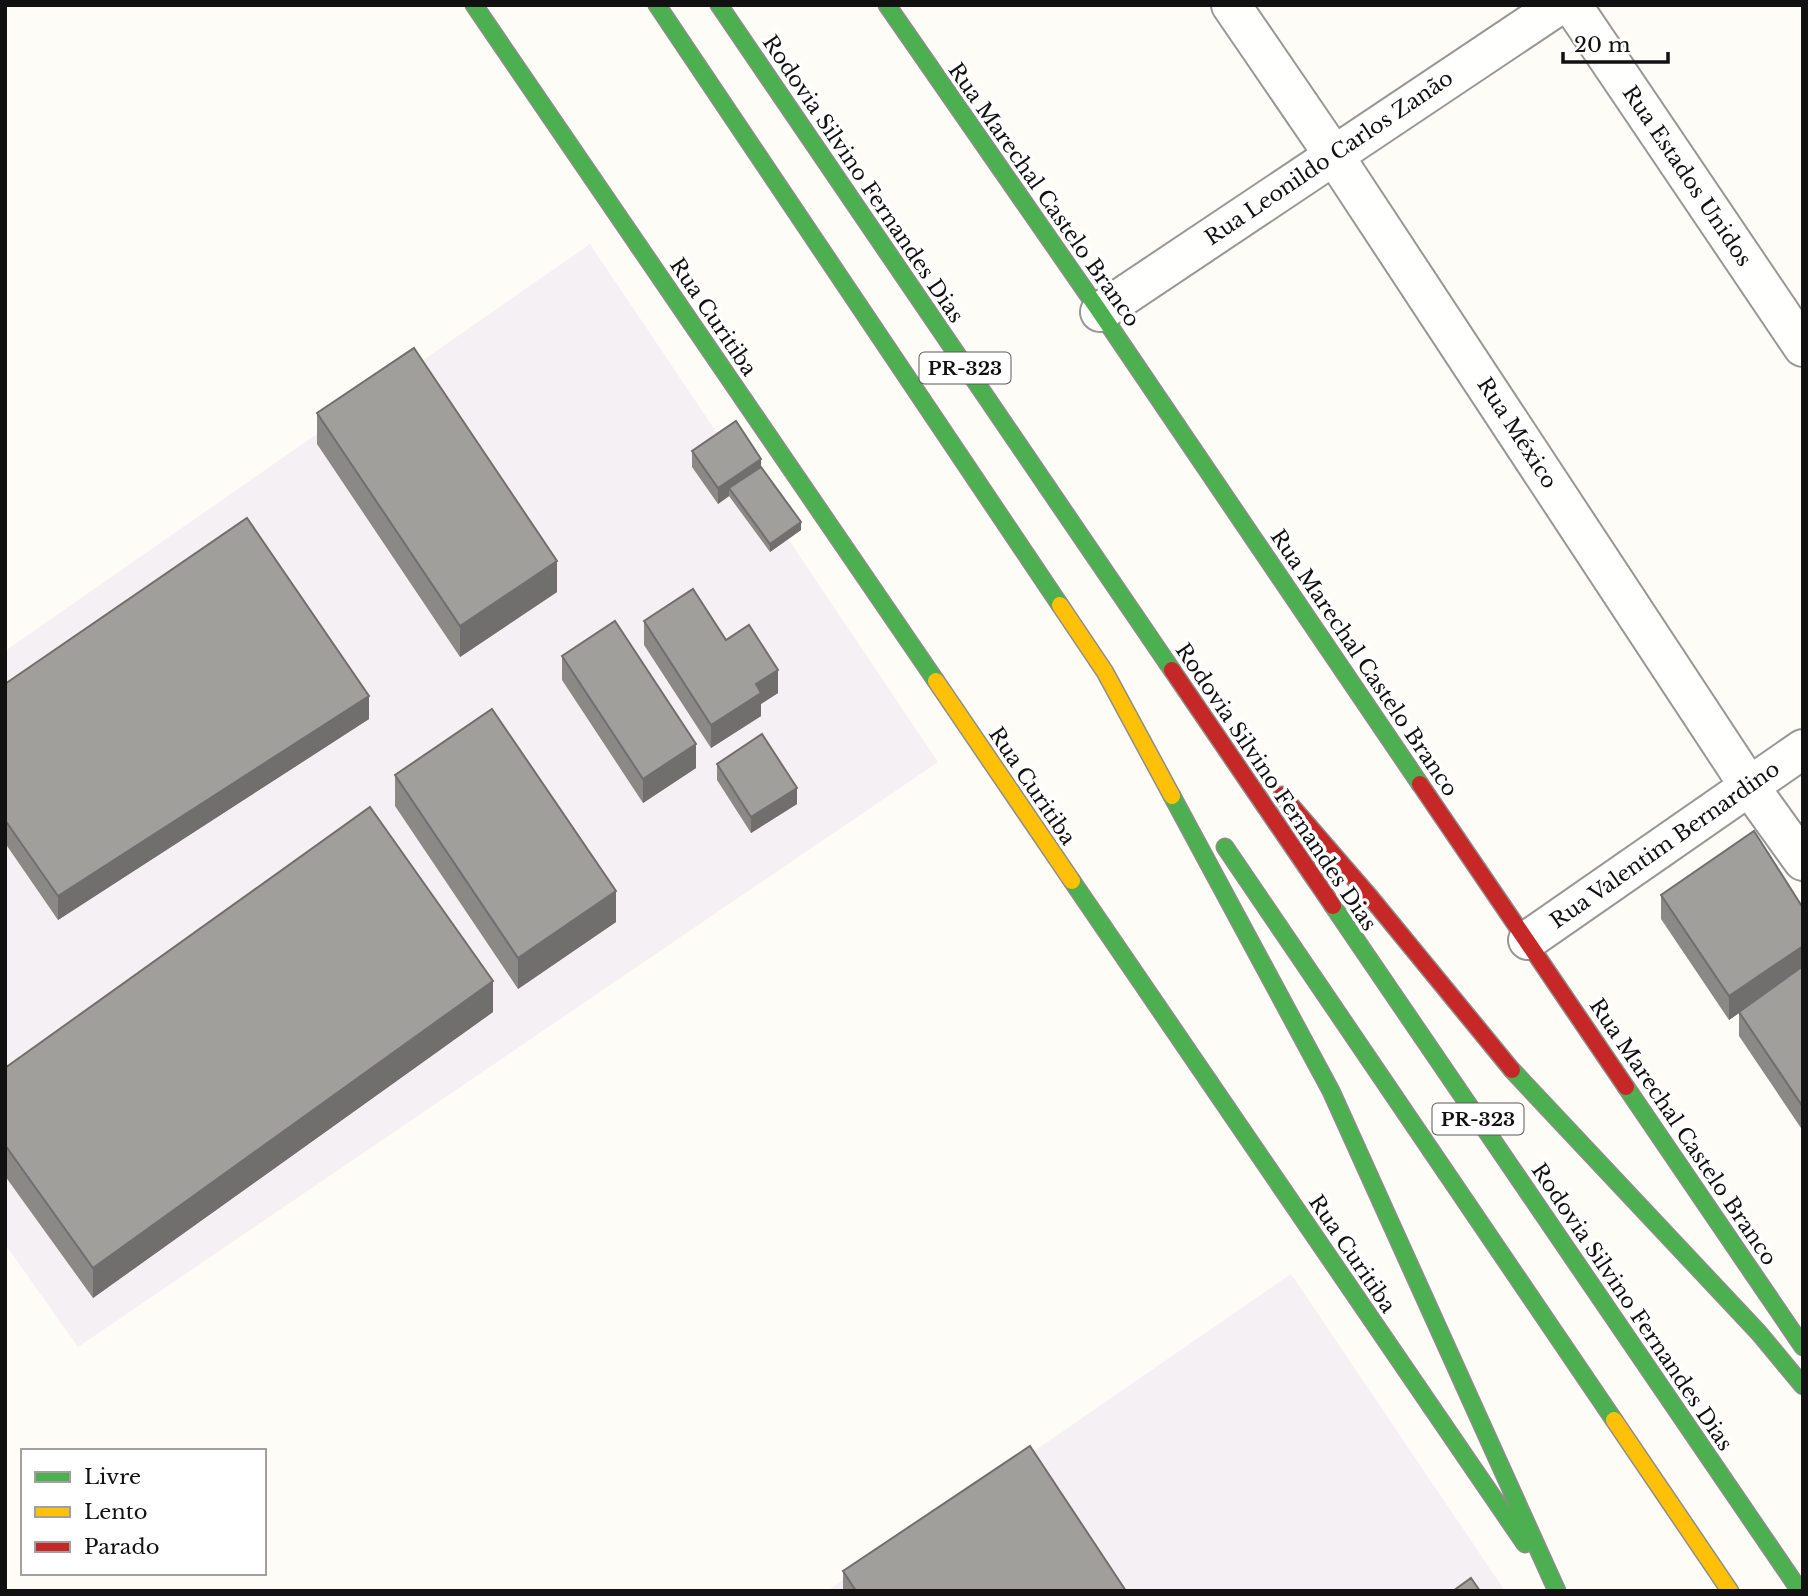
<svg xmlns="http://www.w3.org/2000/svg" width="1808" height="1596" viewBox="0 0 1808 1596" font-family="'Libre Baskerville',serif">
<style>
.industrial{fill:#f5f0f3}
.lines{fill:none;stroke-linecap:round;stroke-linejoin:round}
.street-casing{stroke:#979795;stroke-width:42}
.fast-casing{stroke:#8e8d8b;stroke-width:19}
.slow-casing{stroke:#8e8d8b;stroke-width:19}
.jam-casing{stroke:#8e8d8b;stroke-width:19}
.street{stroke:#fffffe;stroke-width:38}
.fast{stroke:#4caf50;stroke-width:16}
.slow{stroke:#ffc107;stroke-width:16}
.jam{stroke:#c62828;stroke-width:16}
.wall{fill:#8a8986}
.shaded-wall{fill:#716f6d}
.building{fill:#a19f9c;stroke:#716f6d;stroke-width:2}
.labels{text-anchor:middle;stroke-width:7;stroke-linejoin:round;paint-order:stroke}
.shield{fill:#fff;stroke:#585858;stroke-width:2}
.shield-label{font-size:19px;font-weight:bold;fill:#111}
.street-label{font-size:21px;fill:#111;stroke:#fff}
</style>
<rect width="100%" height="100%" fill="#fdfcf7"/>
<path class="industrial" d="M590 244 938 762 78 1347 5 1244V651Z
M1291 1274 1505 1591H827L1030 1454Z"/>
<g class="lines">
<defs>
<path id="street" d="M1231 5 1333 154 1749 786 1803 861
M1572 5 1803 347
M1100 312 1559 5
M1528 940 1803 749"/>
<path id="fast" d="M474 5 936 681
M657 5 1060 605
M719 5 1172 670
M887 5 1100 312 1420 784
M1172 796 1331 1091 1557 1591
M1225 847 1614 1420
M1072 881 1525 1544
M1333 906 1800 1591
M1512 1070 1759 1333 1803 1386
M1626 1087 1803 1347"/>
<path id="slow" d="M1060 605 1105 672 1172 796
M936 681 1072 881
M1614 1420 1730 1591"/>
<path id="jam" d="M1172 670 1333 906
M1420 784 1626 1087
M1282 795 1371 898 1512 1070"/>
</defs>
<use href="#street" class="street-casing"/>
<use href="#fast" class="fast-casing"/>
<use href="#slow" class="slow-casing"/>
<use href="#jam" class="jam-casing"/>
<use href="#street" class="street"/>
<use href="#fast" class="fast"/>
<use href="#slow" class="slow"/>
<use href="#jam" class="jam"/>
</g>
<path class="wall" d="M317 413 557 592 460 657 317 444Z
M692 451 761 467 801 530 770 552 729 496 718 504 692 467Z
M644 621 726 640 778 693 761 704V716L711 748 644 645Z
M562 656 696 768 643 803 562 680Z
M5 684 369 719 58 920 5 843Z
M717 764 797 804 751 833 717 780Z
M395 775 616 922 518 989 395 806Z
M1661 895 1803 908V1131L1739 1036V1013L1729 1020 1661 919Z
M493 1012 93 1298 5 1176V1068Z
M843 1571 1126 1591H843Z"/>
<path class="shaded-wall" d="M761 459V475L729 488V496L718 504V488Z
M801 522V530L770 552V544Z
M557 561V592L460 657V626Z
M778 670V693L761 704V716L711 748V725L756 684Z
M369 696V719L58 920V896Z
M696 744V768L643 803V779Z
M797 788V804L751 833V817Z
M616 891V922L518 989V958Z
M1803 946V969L1729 1020V996Z
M493 981V1012L93 1298V1268Z"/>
<path class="building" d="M414 348 557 561 460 626 317 413Z
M736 421 761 459 718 488 692 451Z
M761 467 801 522 770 544 729 488Z
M247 518 369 696 58 896 5 820V684Z
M693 589 726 640 749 625 778 670 756 684 761 693 711 725 644 621Z
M615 621 696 744 643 779 562 656Z
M492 709 616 891 518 958 395 775Z
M762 734 797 788 751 817 717 764Z
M370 807 493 981 93 1268 5 1145V1068Z
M1754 831 1803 908V946L1729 996 1661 895Z
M1803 966V1107L1739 1012Z
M1030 1446 1126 1591H856L843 1571Z
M1471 1578 1480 1591H1453Z"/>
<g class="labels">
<g class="shield">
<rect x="919.5" y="352.5" width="91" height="31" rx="5"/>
<rect x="1432.5" y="1103.5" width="91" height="31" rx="5"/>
</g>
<g class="shield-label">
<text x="965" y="375">PR-323</text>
<text x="1478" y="1126">PR-323</text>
</g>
<g class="street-label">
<text transform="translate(1329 158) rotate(-34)" y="7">Rua Leonildo Carlos Zanão</text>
<text transform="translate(1687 176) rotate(56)" y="7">Rua Estados Unidos</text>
<text transform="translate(863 179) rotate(56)" y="7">Rodovia Silvino Fernandes Dias</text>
<text transform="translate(1044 195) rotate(55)" y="7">Rua Marechal Castelo Branco</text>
<text transform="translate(713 317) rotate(56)" y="7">Rua Curitiba</text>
<text transform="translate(1517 433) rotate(57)" y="7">Rua México</text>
<text transform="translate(1364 663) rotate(56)" y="7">Rua Marechal Castelo Branco</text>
<text transform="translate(1032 786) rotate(56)" y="7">Rua Curitiba</text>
<text transform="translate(1276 787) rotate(56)" y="7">Rodovia Silvino Fernandes Dias</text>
<text transform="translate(1665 845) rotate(-35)" y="7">Rua Valentim Bernardino</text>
<text transform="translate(1683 1132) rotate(56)" y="7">Rua Marechal Castelo Branco</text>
<text transform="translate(1352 1254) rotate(56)" y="7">Rua Curitiba</text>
<text transform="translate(1632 1307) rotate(56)" y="7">Rodovia Silvino Fernandes Dias</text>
</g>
</g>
<rect width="1808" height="1596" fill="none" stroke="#111111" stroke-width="14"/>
<rect x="21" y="1449" width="245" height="126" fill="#ffffff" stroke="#a0a0a0" stroke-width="2"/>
<rect x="35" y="1472" width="35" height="10" fill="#4caf50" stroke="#a0a0a0" stroke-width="2"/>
<text x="84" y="1484" font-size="21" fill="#111111">Livre</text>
<rect x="35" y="1507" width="35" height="10" fill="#ffc107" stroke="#a0a0a0" stroke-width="2"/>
<text x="84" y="1519" font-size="21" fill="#111111">Lento</text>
<rect x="35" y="1542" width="35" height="10" fill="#c62828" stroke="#a0a0a0" stroke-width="2"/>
<text x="84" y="1554" font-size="21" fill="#111111">Parado</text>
<path d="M1563 52v10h105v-10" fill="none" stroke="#111111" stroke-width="3.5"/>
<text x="1574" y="52" font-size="21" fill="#111111" stroke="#ffffff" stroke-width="5" paint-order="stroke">20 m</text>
</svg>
